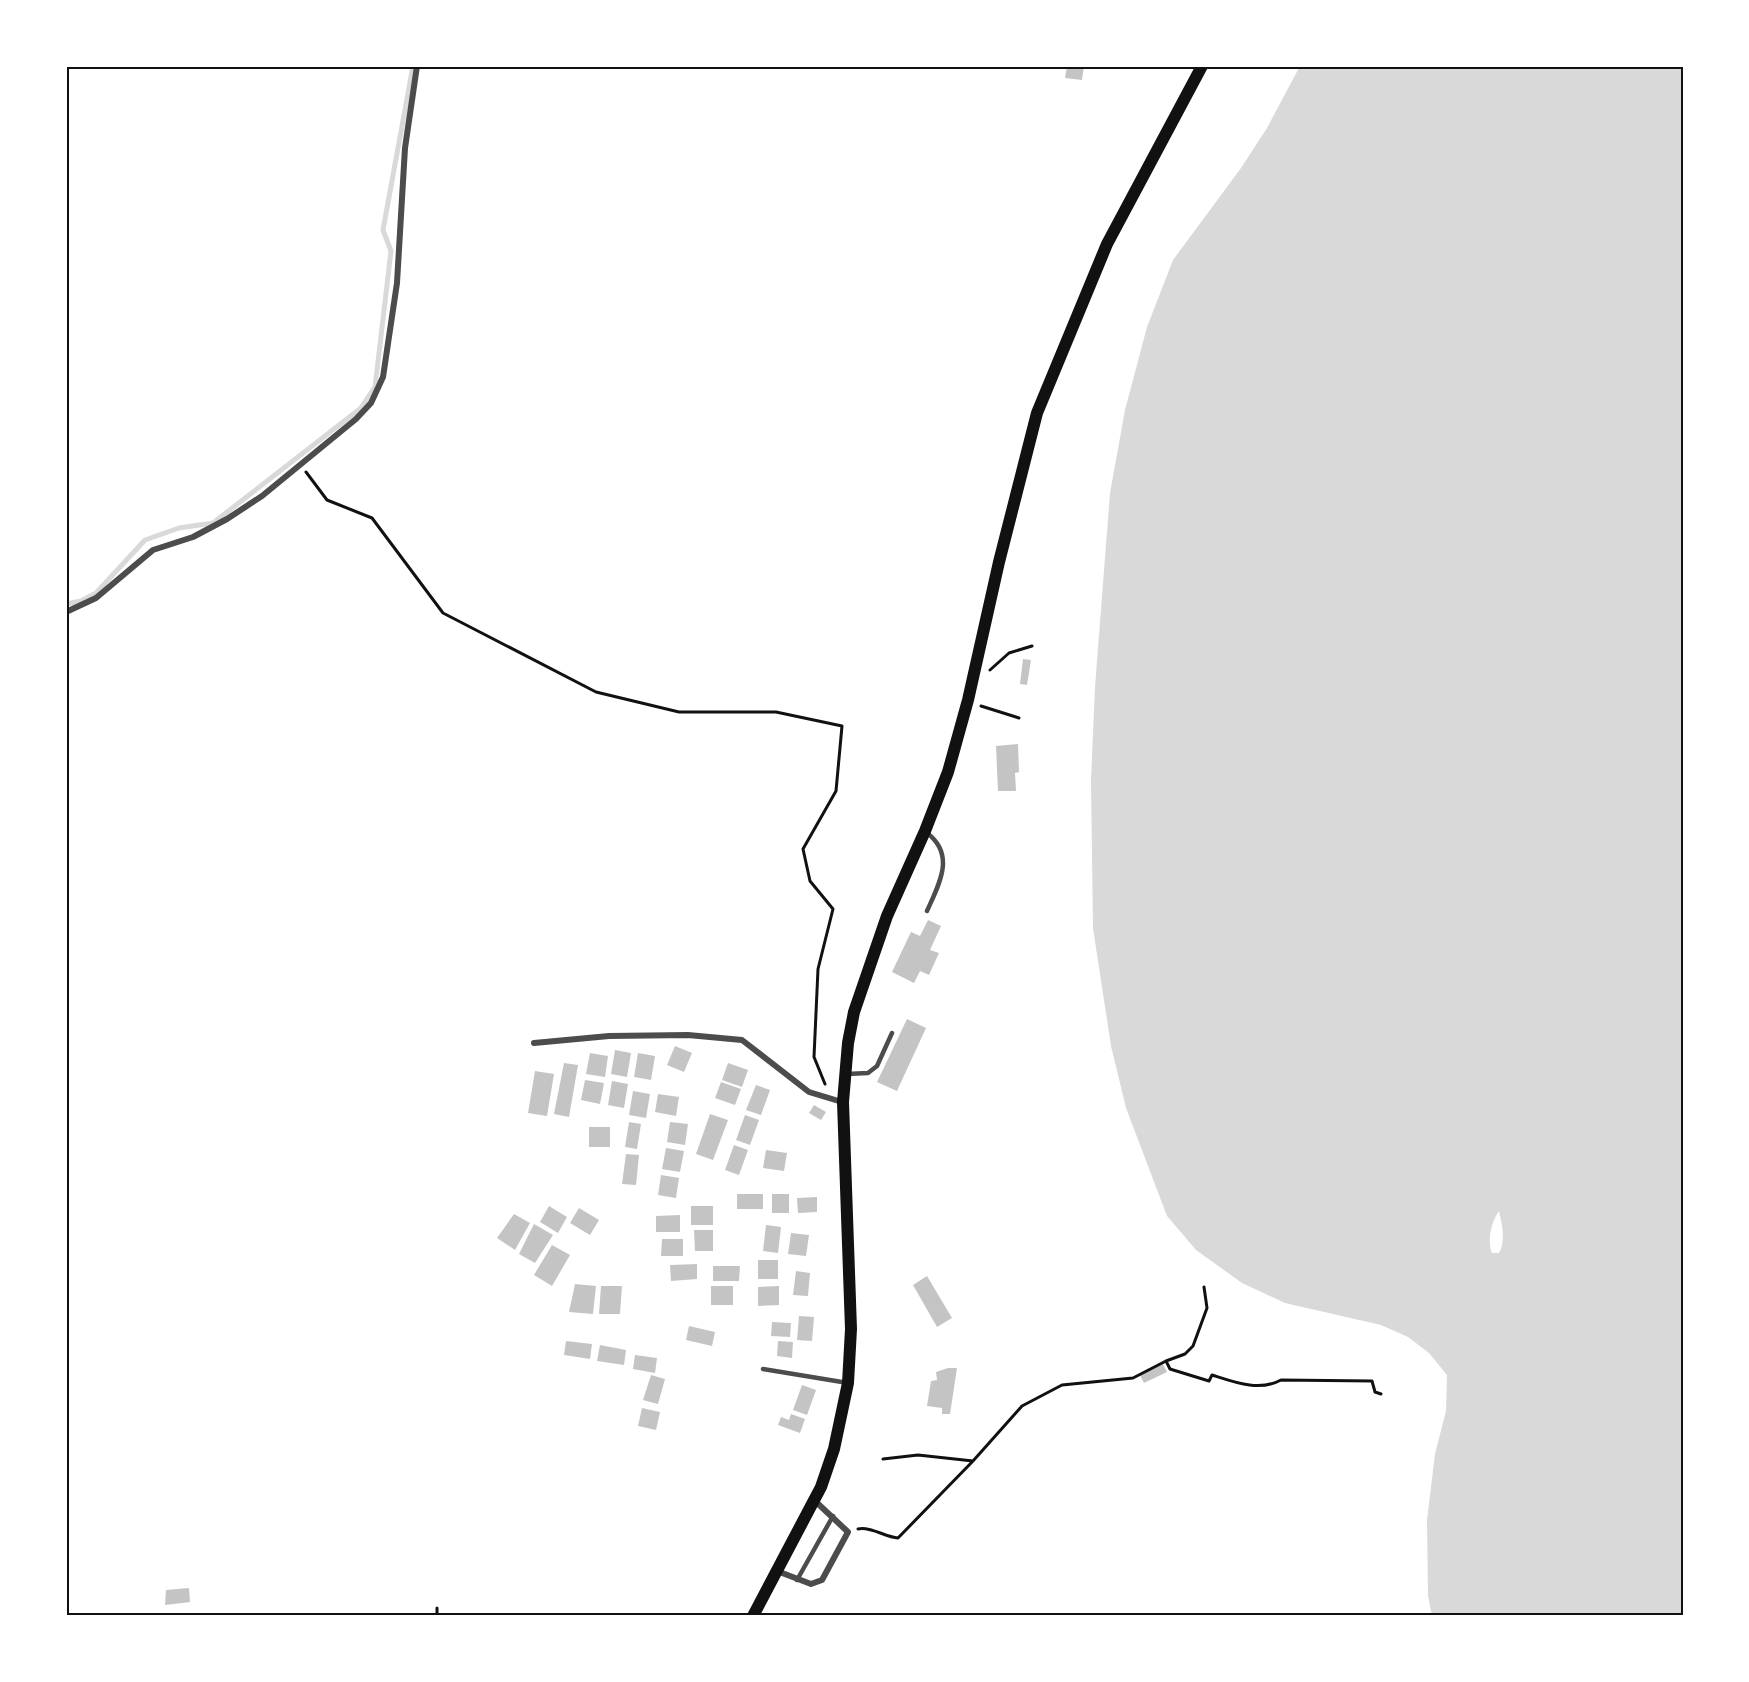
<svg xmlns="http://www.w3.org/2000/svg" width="1749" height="1682" viewBox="0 0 1749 1682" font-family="Inter,sans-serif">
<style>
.water{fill:#d9d9d9;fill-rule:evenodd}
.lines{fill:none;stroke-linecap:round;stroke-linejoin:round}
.stream{stroke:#d9d9d9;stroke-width:5}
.building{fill:#c4c4c4}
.path{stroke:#111;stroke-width:3}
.service{stroke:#4c4c4c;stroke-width:4.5}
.minor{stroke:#4c4c4c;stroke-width:6}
.secondary{stroke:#111;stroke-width:12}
.neatline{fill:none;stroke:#111;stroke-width:2}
</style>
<rect width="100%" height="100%" fill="#fff"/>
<path class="water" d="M1300 66H1683V1616H1432L1428 1596 1427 1520 1435 1454 1446 1411 1447 1375 1429 1353 1408 1337 1381 1325 1285 1303 1242 1283 1196 1250 1167 1216 1126 1108 1111 1046 1093 928 1091 781 1095 687 1110 493 1125 410 1147 327 1173 260 1241 168 1267 128ZM1499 1211C1502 1224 1506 1240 1499 1253H1492C1487 1241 1491 1222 1499 1211Z"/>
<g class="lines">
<path class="stream" d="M66 604 81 601 96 593 145 540 179 528 213 523 361 408 375 387 391 251 383 230 413 66"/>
</g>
<path class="building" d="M1067 66H1084L1082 80 1065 78Z
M1023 659 1031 660 1027 685 1020 684Z
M1018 744 1019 772 1015 773 1016 791H998L996 746Z
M928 920 941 926 930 950 939 953 929 975 920 971 914 983 892 972 911 932 920 936Z
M907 1019 926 1028 897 1091 877 1082Z
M675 1046 692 1053 684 1072 667 1065Z
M615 1050 631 1053 627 1077 611 1074Z
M590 1053 608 1056 605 1077 586 1074Z
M638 1053 655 1056 651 1080 634 1077Z
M564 1063 578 1065 569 1117 554 1114Z
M728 1063 748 1070 742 1087 722 1080Z
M535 1071 554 1074 547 1116 528 1113Z
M585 1080 604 1083 600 1104 581 1100Z
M612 1081 628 1084 624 1108 608 1105Z
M721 1082 741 1089 735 1105 715 1098Z
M756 1085 770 1090 761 1115 746 1110Z
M633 1091 650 1094 646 1118 629 1115Z
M658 1094 679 1097 676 1116 655 1112Z
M814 1105 826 1112 821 1120 809 1113Z
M710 1114 728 1120 713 1160 696 1154Z
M745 1115 759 1120 750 1145 736 1140Z
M629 1122 641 1124 637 1149 625 1147Z
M670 1122 688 1124 685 1145 667 1142Z
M589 1127H610V1147H589Z
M734 1145 748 1150 739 1175 725 1170Z
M666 1148 684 1151 680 1172 662 1169Z
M766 1150 787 1153 784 1171 763 1168Z
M626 1154 639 1155 636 1185 622 1184Z
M661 1175 679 1178 676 1198 658 1195Z
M737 1194H763V1209H737Z
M772 1194H789V1213H772Z
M817 1197V1212L798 1213 797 1198Z
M549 1206 567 1217 558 1233 540 1222Z
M691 1206H713V1225H691Z
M579 1208 599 1220 590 1235 570 1223Z
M514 1214 530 1223 515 1250 497 1238Z
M680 1215V1232H656V1216Z
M534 1224 553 1235 535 1263 519 1254Z
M766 1225 781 1227 778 1253 763 1251Z
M694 1230H713V1251H695Z
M791 1233 809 1235 806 1256 788 1254Z
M662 1239H683V1256H661Z
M552 1245 570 1255 552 1286 534 1275Z
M758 1260H778V1279H758Z
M697 1264V1279L671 1281 670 1265Z
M713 1266H740L739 1281H713Z
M796 1271 810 1273 808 1296 793 1295Z
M927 1276 952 1318 937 1327 913 1285Z
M575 1284 596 1286 593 1314 569 1312Z
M601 1286H622L620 1314H599Z
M711 1286H733V1305H711Z
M779 1286V1305L758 1306V1287Z
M799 1316 814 1317 812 1341 797 1340Z
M772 1322 791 1323 790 1337 771 1336Z
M689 1326 715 1332 712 1346 686 1340Z
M566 1341 592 1344 590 1359 564 1355Z
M778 1341 793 1342 792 1358 777 1356Z
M600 1345 626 1350 624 1365 597 1361Z
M635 1355 657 1358 655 1373 633 1369Z
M1163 1364 1167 1372 1144 1383 1140 1375Z
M948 1368H957L950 1414H942V1408L927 1406 931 1381 937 1380 936 1372Z
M651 1375 665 1379 658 1404 643 1400Z
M802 1385 816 1390 807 1415 793 1410Z
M642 1408 660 1412 656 1430 638 1426Z
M791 1414 805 1419 800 1433 778 1425 781 1417 789 1420Z
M189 1588 190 1602 165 1605 166 1590Z"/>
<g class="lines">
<path class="path" d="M306 472 327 500 372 518 443 613 596 692 679 712H776L842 726 836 791 803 849 810 881 833 909 818 969 814 1057 825 1084
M990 670 1009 653 1032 646
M981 706 1019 718
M1166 1361 1185 1354 1193 1346 1207 1308 1204 1287
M883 1459 918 1455 973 1461
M858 1529C870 1526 885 1537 898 1538L973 1461 1022 1406 1062 1385 1133 1378 1166 1361 1170 1369 1209 1381 1212 1375C1234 1382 1259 1392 1281 1380L1372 1381 1375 1392 1381 1394
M437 1616V1608"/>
<path class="service" d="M927 833C956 855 939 884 927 911
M847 1074 868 1073 877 1066 892 1033
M763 1369 848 1383
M797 1580 833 1516"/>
<path class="minor" d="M66 612 96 598 153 550 193 537 227 519 262 496 356 419 371 403 383 377 397 283 405 148 417 66
M534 1043 609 1036 688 1035 742 1040 809 1092 842 1102
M777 1571 811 1584 822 1580 848 1532 814 1500"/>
<path class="secondary" d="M753 1616 821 1487 834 1449 848 1383 851 1329 843 1102 848 1043 854 1012 887 916 925 831 948 772 968 700 999 562 1037 413 1107 244 1202 66"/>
</g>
<rect width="1749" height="1682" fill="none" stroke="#ffffff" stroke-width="135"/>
<rect x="68" y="68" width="1614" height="1546" class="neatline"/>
</svg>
